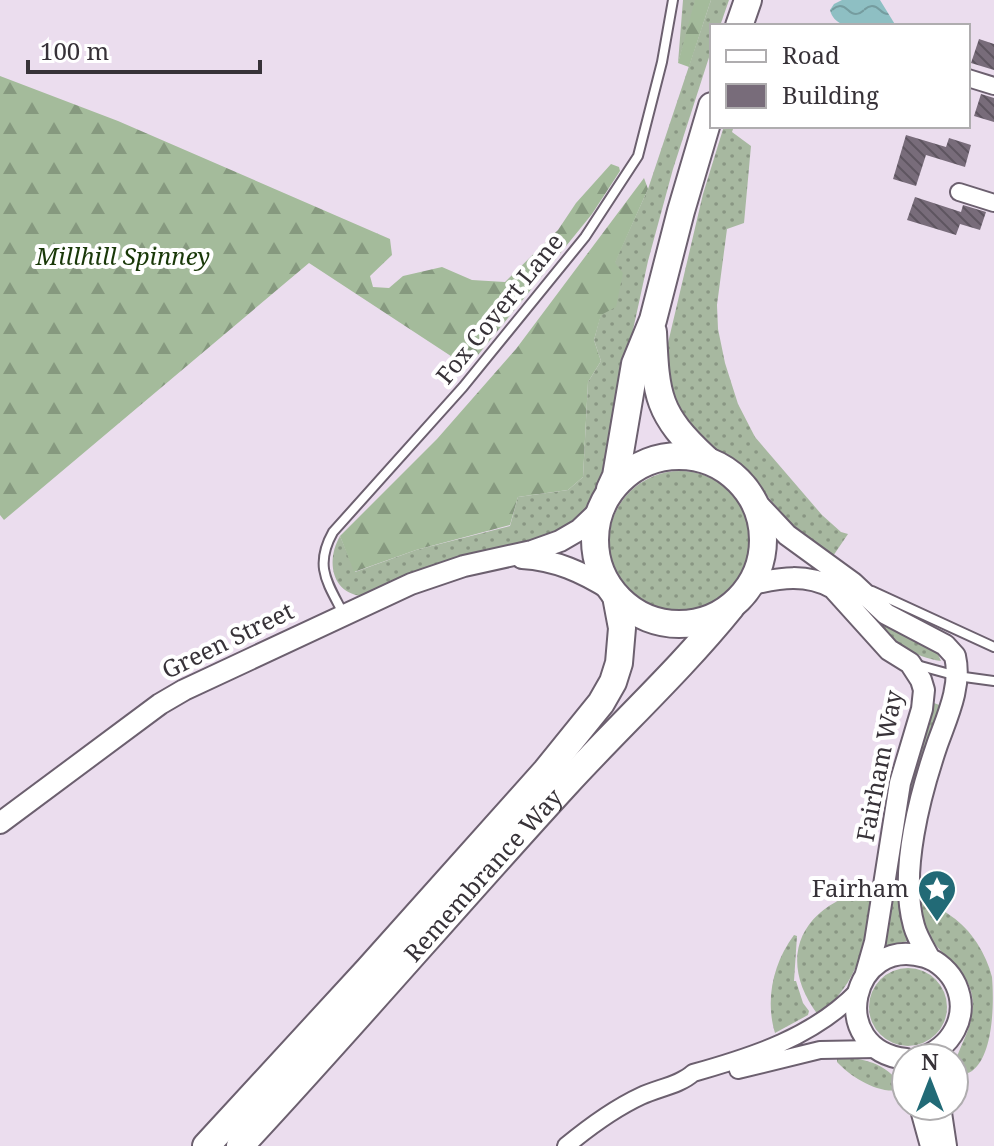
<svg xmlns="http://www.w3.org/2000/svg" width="994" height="1146" viewBox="0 0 994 1146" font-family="'Noto Serif',serif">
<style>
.grass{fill:url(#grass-dots)}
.forest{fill:url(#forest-firs)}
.water{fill:url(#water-waves)}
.building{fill:url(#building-back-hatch)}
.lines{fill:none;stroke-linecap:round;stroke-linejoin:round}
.service-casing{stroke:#6c606f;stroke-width:12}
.minor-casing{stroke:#6c606f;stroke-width:20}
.tertiary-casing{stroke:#6c606f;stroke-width:24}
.trunk-casing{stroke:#6c606f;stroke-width:30}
.service{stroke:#fff;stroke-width:8}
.minor{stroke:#fff;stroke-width:16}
.tertiary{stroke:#fff;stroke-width:20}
.trunk{stroke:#fff;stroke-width:26}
.labels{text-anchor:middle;stroke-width:8;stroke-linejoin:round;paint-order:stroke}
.park-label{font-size:24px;font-style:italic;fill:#193808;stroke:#fff}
.street-label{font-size:24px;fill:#373238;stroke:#fff}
.poi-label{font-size:24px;fill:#373238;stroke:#fff;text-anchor:end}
</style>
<defs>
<pattern id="grass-dots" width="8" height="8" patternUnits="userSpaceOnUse" patternTransform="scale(2)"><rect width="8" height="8" fill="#a7b8a0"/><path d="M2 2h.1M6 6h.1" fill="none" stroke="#899683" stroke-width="1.8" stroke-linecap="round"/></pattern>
<pattern id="forest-firs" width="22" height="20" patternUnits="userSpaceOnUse" patternTransform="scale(2)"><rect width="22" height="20" fill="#a4bb9b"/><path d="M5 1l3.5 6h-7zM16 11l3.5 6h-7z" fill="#86997f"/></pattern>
<pattern id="water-waves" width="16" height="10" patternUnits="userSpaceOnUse" patternTransform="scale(2)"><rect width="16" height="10" fill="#8ebfc3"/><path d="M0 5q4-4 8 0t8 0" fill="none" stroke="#759c9f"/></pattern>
<pattern id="building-back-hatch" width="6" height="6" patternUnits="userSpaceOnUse" patternTransform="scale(2)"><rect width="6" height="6" fill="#786c7a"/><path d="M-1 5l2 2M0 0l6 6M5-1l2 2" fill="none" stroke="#5e5560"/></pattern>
</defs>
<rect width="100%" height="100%" fill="#ebddee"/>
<path class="grass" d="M683 0H695V7L678 63Z
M711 0H729L720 26H712V48L673 169 648 261 601 477 588 505 575 521 559 534 362 596C331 593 326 560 340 536L355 572 416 550 510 526 518 497 568 490 583 477 588 382 601 361 594 340 614 264 648 189Z
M724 126H734L732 132 751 146 744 223 727 229 717 305 718 329 725 363 738 404 755 437 822 515 841 532 848 534 831 559 789 522 744 468 707 446 676 414 664 360 703 194Z
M609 542a71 71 0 1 1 142 0a71 71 0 1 1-142 0Z
M879 619 937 652 941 661C914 657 894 643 877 623Z
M933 694H935L934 703 942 706 905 928 908 941 885 946 900 827 915 758 933 704Z
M875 889C867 939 860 983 818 1015 773 955 805 901 875 889Z
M919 898C943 909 963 921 977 943 984 954 989 965 992 977 994 1001 994 1055 972 1071 967 1075 960 1074 954 1074V1066C958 1050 968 1035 971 1019 981 974 946 965 928 934 922 923 921 911 919 898Z
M794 935 797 936 794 981H796L803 1003 809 1011 808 1015 775 1033C765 1000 773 963 794 935Z
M869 1007a39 39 0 1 1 78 0a39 39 0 1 1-78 0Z
M837 1058C865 1057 889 1064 903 1089 881 1096 852 1078 837 1062Z"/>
<path class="forest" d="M695 0H711L689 67 678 63Z
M0 76 118 121 390 239 392 255 370 276 373 287 389 288 403 276 442 267 472 280 505 282 558 230 576 203 611 164 619 167 620 171 592 214 478 355 460 362 309 263 4 520 0 515Z
M644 178 648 189 615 263 623 273 616 307 601 315 594 340 601 361 588 382 583 477 568 490 518 497 510 525 416 550 354 572 340 536 437 439 516 349Z"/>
<path class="water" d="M842 0H880L896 26C876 26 836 35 830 10L834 4Z"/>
<path class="building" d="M979 39 994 44V70L971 63Z
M981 94 994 98V122L974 116Z
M906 135 946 147 949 138 971 145 965 167 926 155 916 186 893 179Z
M915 197 961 212 963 205 986 212 980 230 960 224 956 235 907 220Z"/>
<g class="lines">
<defs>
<path id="service" d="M872 591 994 647
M343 613C327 582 314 566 333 532L463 387 585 237 638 156 662 62 673 0
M917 665 957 676 994 681"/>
<path id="minor" d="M968 78 994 86
M959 192 994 203
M738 1070 820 1050 876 1049
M566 1146C589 1127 613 1109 641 1096 658 1088 680 1085 693 1073 754 1056 813 1037 858 991"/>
<path id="tertiary" d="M755 501 787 535 853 583 886 614 945 645 955 656C962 686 947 717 937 745 920 795 899 873 914 926 917 937 924 948 930 959
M522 558C556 560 582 572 611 590
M752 584C780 578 806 573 833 588L889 650 910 663 921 680 924 690 922 709 900 783 875 942 865 977
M0 823 160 704 184 690 411 584 464 566 532 551 560 541 579 530 600 510
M906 1059C825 1050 851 934 925 957 938 961 950 972 956 985 970 1017 951 1048 920 1058
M920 1106 931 1146
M940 1106 946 1146"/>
<g id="trunk">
<path d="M739 26 748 0"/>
<path d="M653 332C656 396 657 414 706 459"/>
<circle cx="679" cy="540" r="84"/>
<path d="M610 489 616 476 635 364 653 320 681 211 712 106"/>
<path d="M206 1146 368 970 546 771 601 703 613 682 619 663 622 628 616 596"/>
<path id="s1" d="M240 1146C350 1028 456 904 565 785 620 725 680 670 731 607"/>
</g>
</defs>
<use href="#service" class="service-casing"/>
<use href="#minor" class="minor-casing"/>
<use href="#tertiary" class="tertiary-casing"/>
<use href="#trunk" class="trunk-casing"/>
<use href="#service" class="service"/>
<use href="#minor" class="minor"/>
<use href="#tertiary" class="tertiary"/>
<use href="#trunk" class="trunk"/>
</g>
<defs>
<symbol id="sight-pin" viewBox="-11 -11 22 30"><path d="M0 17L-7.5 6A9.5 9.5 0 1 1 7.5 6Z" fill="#226a76" stroke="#fff"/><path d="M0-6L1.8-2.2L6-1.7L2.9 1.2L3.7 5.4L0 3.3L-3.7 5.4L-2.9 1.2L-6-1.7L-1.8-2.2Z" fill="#fff"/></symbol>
</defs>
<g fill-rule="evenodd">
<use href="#sight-pin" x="915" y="867" width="44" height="60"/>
</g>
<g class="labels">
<g class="park-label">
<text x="123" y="265">Millhill Spinney</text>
</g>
<g class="street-label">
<text transform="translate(500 309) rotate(-51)" y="8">Fox Covert Lane</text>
<text transform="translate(228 641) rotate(-26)" y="8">Green Street</text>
<text transform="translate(880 766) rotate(-79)" y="8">Fairham Way</text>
<text dy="8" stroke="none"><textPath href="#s1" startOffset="364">Remembrance Way</textPath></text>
</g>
<g class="poi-label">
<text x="909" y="897">Fairham</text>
</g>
</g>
<rect x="710" y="24" width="260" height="104" fill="#ffffff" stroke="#afadaf" stroke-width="2"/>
<rect x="726" y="50" width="40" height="12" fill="#ffffff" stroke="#afadaf" stroke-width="2"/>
<text x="782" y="64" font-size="24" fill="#373238">Road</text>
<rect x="726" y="84" width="40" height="24" fill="#786c7a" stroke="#afadaf" stroke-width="2"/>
<text x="782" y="104" font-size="24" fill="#373238">Building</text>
<g transform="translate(930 1082)"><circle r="38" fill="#ffffff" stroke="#afadaf" stroke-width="2"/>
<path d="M0-6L14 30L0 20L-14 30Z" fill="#226a76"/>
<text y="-12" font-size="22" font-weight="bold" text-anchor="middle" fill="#373238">N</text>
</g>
<path d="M28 60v12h232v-12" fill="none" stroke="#373238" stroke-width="4"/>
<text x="40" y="60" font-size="24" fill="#373238" stroke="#ffffff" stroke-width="6" paint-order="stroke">100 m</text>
</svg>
